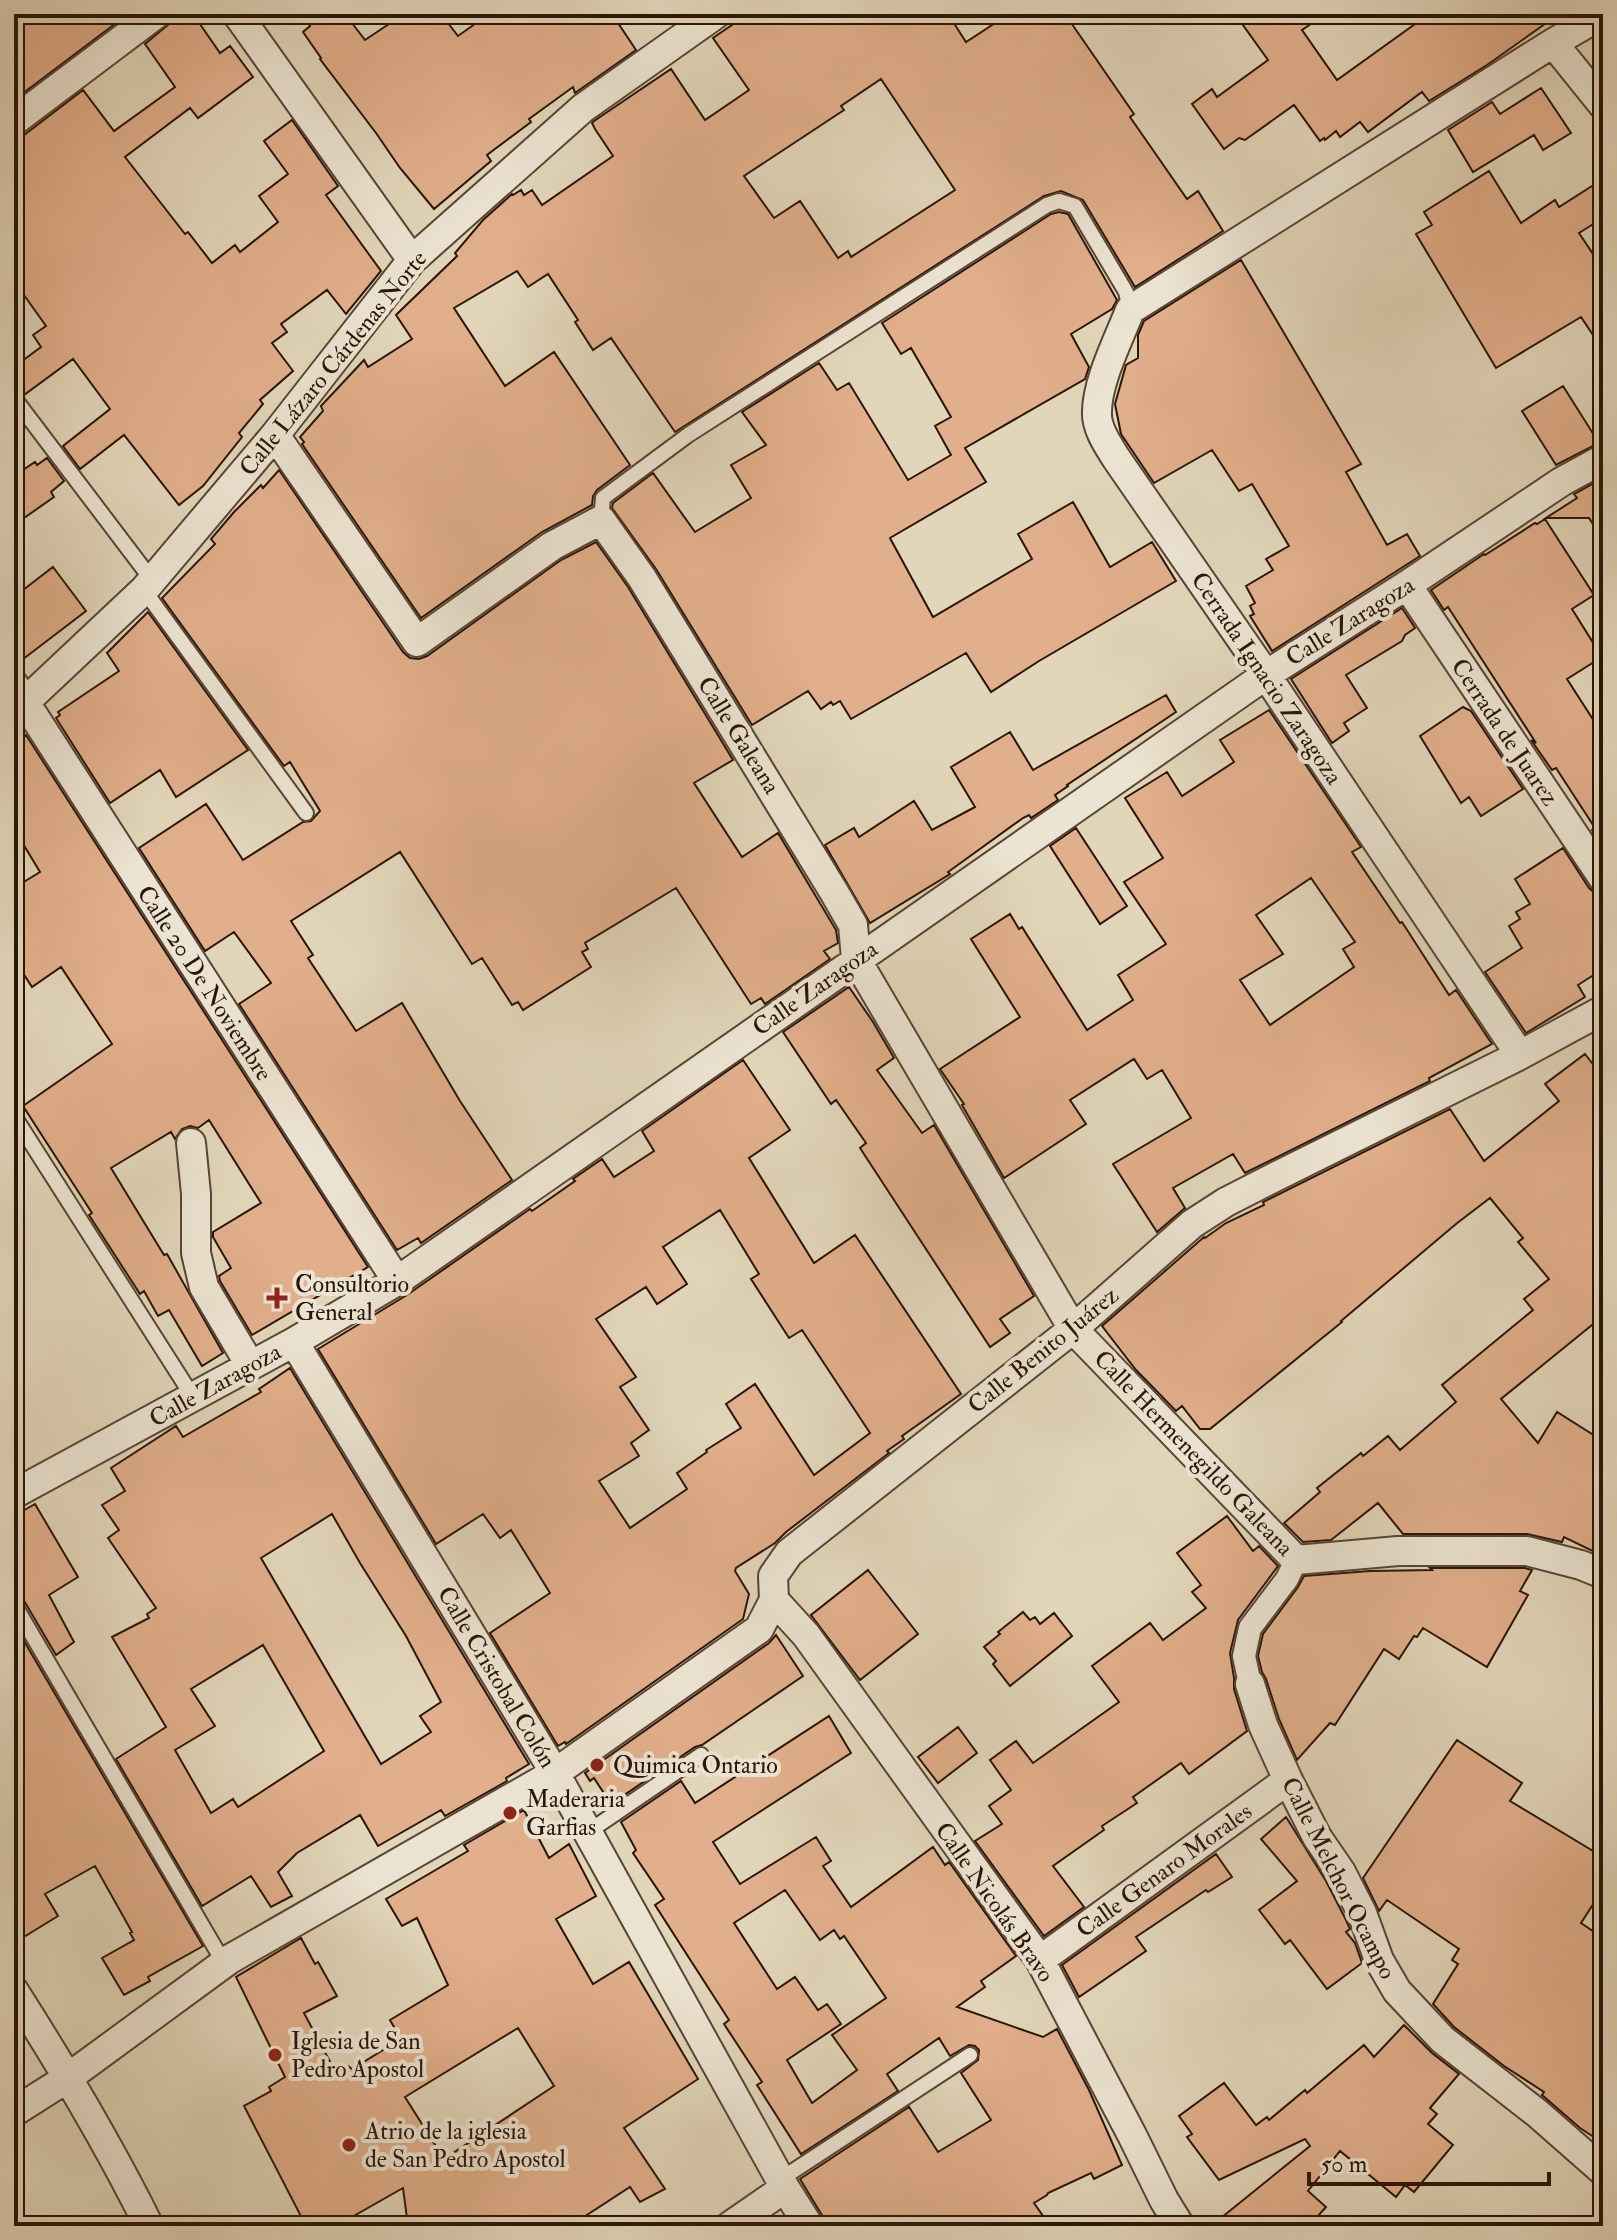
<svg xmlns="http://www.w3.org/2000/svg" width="1617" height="2240" viewBox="0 0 1617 2240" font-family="'IM FELL Double Pica',serif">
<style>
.building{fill:#e1af8b;stroke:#2a1508;stroke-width:2;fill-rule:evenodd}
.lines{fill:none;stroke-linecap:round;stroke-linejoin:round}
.service-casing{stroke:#584534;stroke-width:18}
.pedestrian-casing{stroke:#584534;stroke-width:26}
.minor-casing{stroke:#584534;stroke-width:32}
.service{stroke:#ece4d2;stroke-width:14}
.pedestrian{stroke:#ece4d2;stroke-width:22}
.minor{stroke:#ece4d2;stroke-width:28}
.poi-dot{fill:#8f2418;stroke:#ece4d2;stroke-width:3}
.labels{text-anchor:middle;stroke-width:8;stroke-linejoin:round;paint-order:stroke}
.street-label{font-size:24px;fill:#2a1508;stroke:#ece4d2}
.poi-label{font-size:24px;fill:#2a1508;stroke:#ece4d2;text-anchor:start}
</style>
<rect width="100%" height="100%" fill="#e2d6ba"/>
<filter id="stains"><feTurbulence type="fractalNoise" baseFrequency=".0025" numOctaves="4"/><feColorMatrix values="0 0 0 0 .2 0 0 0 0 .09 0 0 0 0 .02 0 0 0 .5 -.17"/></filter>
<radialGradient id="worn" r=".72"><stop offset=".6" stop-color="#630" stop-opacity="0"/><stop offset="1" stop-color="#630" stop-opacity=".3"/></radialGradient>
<path class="building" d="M14 14H128L14 100Z
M181 14H193L220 53 230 46 253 77 198 118 190 108 125 157 185 234 188 232 212 263 235 245 240 252 278 222 259 196 288 174 264 141 292 120 338 186 326 195 381 271 346 314 327 290 281 324 287 332 272 343 293 371 260 400 263 404 239 433 242 437 203 486 179 505 124 435 80 469 63 446 110 409 73 359 24 395 14 381V367L41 347 33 335 46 326 14 281V138L24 135 83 90 114 131 175 87 145 44Z
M302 14H345L365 40 404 14H441L458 36 489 14H612L636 50 575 93 573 87 529 119 531 122 487 155 491 161 434 209 400 168 376 133 320 59 321 58 303 32 310 26Z
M748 14H948L966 42 1009 14H1065L1134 114 1130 117 1187 199 1198 191 1223 231 1135 287 1083 200 1061 191 1044 196 675 432 611 338 593 350 575 322 578 320 548 274 528 287 517 271 454 308 505 386 554 352 630 465 597 490 593 496 592 505 542 532 421 618 302 444 304 442 300 437 323 411 321 406 364 360 368 367 412 339 396 315 457 256 455 253 483 220 512 194 513 195 521 190 524 195 532 190 542 205 613 156 595 129 592 123 594 121 671 69 705 120 749 90 713 38ZM881 79 955 190 851 257 848 251 838 258 800 201 774 218 744 176 844 110 841 106Z
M1235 14H1326L1302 30 1337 80 1429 14H1559L1487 65 1429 101 1422 92 1368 132 1360 122 1340 137 1336 131 1325 140 1324 138 1320 141 1294 105 1245 140 1239 138 1224 149 1192 104 1212 89 1217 97 1268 60Z
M1541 88 1571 133 1543 150 1534 135 1473 172 1448 130 1492 102 1500 114Z
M1489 171 1521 223 1555 200 1559 207 1603 179V218L1579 233 1603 269V350L1581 317 1496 368 1416 234 1432 225 1424 212Z
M1059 212 1068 214 1117 300 1112 309 1071 334 1089 367 1085 379 965 448 986 482 890 538 933 617 1032 559 1018 534 1073 502 1110 567 1152 542 1176 581 1039 661 991 692 966 653 851 719 840 701 833 705 831 702 821 709 808 691 752 725 656 569 612 508 613 503 653 473 695 532 751 498 731 465 766 445 742 412 819 363 837 390 849 383 908 480 951 455 935 426 951 417 911 348 901 354 882 323 1051 214Z
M1241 260 1361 464 1346 472 1387 545 1407 534 1420 556 1272 651 1250 616 1254 614 1250 606 1255 603 1246 586 1273 570 1266 559 1289 546 1252 484 1239 491 1212 450 1154 483 1121 434 1115 404 1126 365 1138 358V335L1144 321Z
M1563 386 1599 443 1556 465 1522 411Z
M47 458 64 481 51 492 54 497 14 525V476L35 462 37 465Z
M279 470 403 652 410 658 419 659 427 656 561 560 596 542 628 587 733 760 694 783 742 857 778 833 836 930 838 943 824 951 830 959 765 1004 761 998 751 1004 676 888 585 943 588 949 582 952 591 967 523 1010 518 1002 512 1005 482 958 472 964 400 852 291 921 313 955 308 958 356 1031 402 1003 460 1101 512 1180 421 1243 418 1238 397 1250 239 1004 271 983 234 932 205 951 139 848 206 804 243 860 303 822 311 821 320 811 290 762 284 766 162 598 215 544 211 539 234 512 261 485 263 488Z
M1603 478V540L1589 518H1546L1577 498 1574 494Z
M1545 519 1594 595 1572 609 1602 657 1567 679 1603 735V847L1592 830 1595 828 1556 768 1552 770 1531 740 1536 743 1448 607 1444 610 1431 590 1484 554 1485 555 1535 523 1537 524Z
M53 567 86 611 14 666V597Z
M1402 608 1415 628 1405 635 1402 641 1346 675 1367 708 1344 723 1349 731 1332 743 1291 679Z
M148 612 248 750 176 797 160 770 110 803 56 718 60 715 58 712 119 671 107 653Z
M1166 695 1176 712 1067 785 1068 786 1055 795 1058 800 1031 818 1029 815 1023 818 948 872 950 874 870 923 825 845 854 828 859 837 914 801 932 830 975 807 951 767 1010 732 1033 770Z
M1463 707 1471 711 1523 789 1481 816 1469 797 1461 803 1420 736Z
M1269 710 1361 847 1352 852 1400 923 1402 922 1449 995 1456 990 1492 1044 1429 1078 1430 1081 1245 1173 1233 1154 1173 1188 1185 1208 1157 1232 1113 1164 1191 1118 1162 1070 1147 1079 1134 1059 1070 1100 1086 1124 1004 1178 962 1105 964 1104 940 1069 1020 1017 971 939 1010 914 1019 929 1022 927 1087 1030 1133 1000 1118 975 1166 944 1124 882 1163 858 1125 798 1167 772 1182 796 1234 762 1220 740ZM1311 878 1355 942 1343 949 1354 967 1270 1025 1240 980 1283 954 1256 915Z
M26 735 368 1267 252 1335 220 1281 219 1276 231 1268 213 1237V1232L261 1203 209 1120 198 1128 190 1126 182 1129 175 1139 171 1132 111 1168 164 1255 167 1254 223 1353 202 1366 169 1310 158 1316 144 1291 140 1294 89 1215 92 1213 23 1106 112 1044 61 967 32 987 14 959V888L40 872 14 829V743Z
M1076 828 1127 906 1100 924 1050 846Z
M1563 848 1589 888 1595 893 1603 895V969L1578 985 1585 997 1526 1033 1485 972 1522 948 1509 926 1520 919 1516 912 1530 904 1515 879Z
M849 987 873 1022 894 1058 877 1070 922 1133 934 1125 1034 1296 1000 1319 1010 1333 990 1347 860 1148 866 1143 836 1100 831 1104 783 1032Z
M1585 1054 1603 1077V1316L1501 1399 1538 1443 1557 1412 1603 1441V1556L1564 1537 1562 1542 1527 1534H1403L1378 1503 1331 1540 1303 1542 1284 1523 1320 1492 1317 1488 1361 1453 1363 1456 1388 1436 1400 1450 1456 1402 1442 1385 1533 1310 1524 1299 1549 1279 1518 1242 1523 1238 1490 1198 1456 1224 1341 1321 1342 1322 1210 1429H1200L1182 1406 1176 1411 1136 1370 1102 1326 1204 1237 1205 1238 1226 1223 1264 1205 1263 1202 1450 1109 1484 1161 1559 1101 1545 1084Z
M743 1060 790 1130 749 1158 814 1263 855 1235 961 1394 902 1436 904 1439 887 1451 889 1453 786 1532 775 1543 736 1568 735 1571 749 1594 743 1619 566 1744 565 1742 558 1746 490 1633 550 1593 511 1530 500 1538 483 1514 436 1544 318 1349 407 1295 530 1209 532 1211 575 1181 573 1179 602 1159 614 1177 654 1151 642 1131ZM720 1210 759 1274 751 1279 789 1338 802 1330 870 1433 814 1475 755 1384 726 1404 741 1428 706 1450 707 1452 677 1473 687 1489 630 1528 599 1481 639 1456 631 1443 649 1430 620 1387 636 1377 596 1319 646 1287 657 1304 687 1284 663 1247Z
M290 1368 529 1764 506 1778 507 1781 445 1816 441 1810 378 1846 360 1815 297 1853 278 1872 292 1896 271 1907 251 1876 202 1906 116 1759 166 1727 112 1637 149 1618 147 1614 156 1608 108 1538 119 1530 102 1505 125 1491 111 1468 176 1426 183 1437 261 1392 259 1389ZM332 1514 360 1563 406 1636 441 1702 420 1716 431 1732 381 1764 261 1558ZM263 1645 324 1751 238 1807 233 1799 211 1813 175 1750 215 1726 191 1689Z
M35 1504 78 1577 49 1595 74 1642 56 1655 23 1599 14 1594V1516Z
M1227 1516 1253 1551 1259 1546 1278 1566 1238 1620 1230 1653 1234 1678V1689L1247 1731 1189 1774 1181 1763 1133 1797 1137 1803 1102 1826 1104 1830 1053 1866 1084 1907 1044 1936 975 1841 1002 1824 989 1806 1011 1790 990 1760 1016 1741 1033 1763 1119 1702 1092 1666 1150 1623 1163 1640 1206 1608 1192 1592 1201 1585 1177 1553Z
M1430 1568H1525L1532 1570 1520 1591 1528 1595 1487 1667 1423 1628 1417 1637 1414 1636 1399 1659 1384 1649 1335 1725 1330 1723 1297 1760 1279 1719 1266 1679 1262 1672 1258 1656 1263 1634 1298 1587 1304 1576 1370 1571 1432 1570Z
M868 1570 918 1634 860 1680 811 1615Z
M1023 1612 1030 1620 1035 1617 1040 1624 1054 1613 1072 1636 1010 1686 993 1664 996 1661 984 1647 1000 1634 998 1632Z
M14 1624 203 1946 148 1977 150 1981 124 1995 102 1958 134 1940 130 1933 132 1932 95 1866 45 1894 58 1916 14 1943Z
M776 1635 803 1676 702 1745 695 1747 611 1804 594 1778 590 1781 585 1773 769 1643Z
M829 1716 851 1753 713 1842 740 1884 816 1837 831 1861 823 1866 851 1907 933 1847 945 1865 949 1862 1016 1956 981 1981 985 1987 957 2007 1043 2037 1057 2029 1089 2090 1122 2165 1094 2179 1091 2173 1048 2193 1047 2195 1034 2203 1050 2226H826L823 2217 800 2179 909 2107 938 2152 991 2120 961 2073 978 2060 979 2050 975 2046 969 2045 950 2056 939 2038 887 2074 898 2091 801 2154 757 2085 762 2082 724 2024 729 2020 655 1905 664 1899 633 1853 636 1850 621 1822 681 1781 695 1803ZM785 1890 820 1940 834 1930 840 1939 844 1936 886 1998 832 2035 857 2070 812 2103 787 2060 841 2024 827 2004 818 2010 795 1977 777 1989 734 1923Z
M958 1727 977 1753 938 1783 918 1757Z
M1457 1740 1522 1783 1510 1801 1603 1857V1889L1581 1923 1603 1938V2143L1580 2128 1542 2095 1544 2092 1504 2066 1454 2027 1433 2004 1458 1964 1452 1960 1459 1949 1387 1900 1379 1911 1363 1878Z
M524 1810 549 1858 569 1844 596 1896 556 1919 593 1984 629 1962 698 2079 624 2128 665 2189 640 2202 630 2187 570 2226H408L403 2188 336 2226H306L244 2106 271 2091 269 2087 285 2077 236 1977 301 1938 315 1964 318 1962 337 1996 304 2013 336 2073 348 2066 352 2069 401 2039 390 2020 448 1985 417 1918 402 1926 386 1899 468 1851 464 1845ZM518 2028 554 2086 444 2159 405 2097Z
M1286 1817 1326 1881 1346 1920 1350 1929 1346 1932 1355 1943 1362 1963 1327 1989 1290 1940 1285 1944 1259 1910 1297 1881 1261 1839Z
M1216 1854 1232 1877 1208 1892 1206 1890 1136 1937 1146 1951 1079 1997 1062 1965Z
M1404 2025 1432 2053 1459 2074 1430 2108 1437 2114 1428 2124 1453 2145 1414 2192 1405 2185 1396 2197 1340 2151 1308 2191 1326 2207 1309 2226H1211L1310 2146 1305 2139 1219 2180 1187 2137 1192 2134 1179 2116 1224 2083 1256 2125 1267 2117 1269 2120 1305 2090 1307 2093 1364 2045 1374 2057Z"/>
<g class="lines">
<defs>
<path id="service" d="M14 398 152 580
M601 520 603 498 688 435 1047 205 1059 201 1075 206 1126 292 1130 310
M144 590 306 813
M14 1116 193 1397
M14 1604 224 1963
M588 1832 701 1755
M781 2179 970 2055"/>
<path id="pedestrian" d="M1250 1684 1244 1656 1250 1628 1287 1579 1296 1560"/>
<path id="minor" d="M237 14 412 260
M1553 43 1603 105
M14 121 156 14
M275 435 417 642 552 546 601 520 642 578 834 892 853 925 856 959 1073 1329 1296 1560 1398 1551H1527L1581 1565 1603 1574
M1407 585 1603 878
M14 685 397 1281
M14 710 25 702 144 590 275 435 412 260 583 108 716 14
M1520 1055 1266 675 1116 458C1108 445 1096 428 1097 412 1097 381 1119 339 1130 310L1553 43 1603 14
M191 1143 196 1194V1253L204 1287 250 1365
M294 1342 555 1773 785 2188 809 2226
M14 1494 294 1342 397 1281 1266 675 1407 585 1561 482 1603 459
M774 1600 806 1635 1040 1960 1132 2135 1164 2200 1180 2226
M1250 1684 1263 1725 1288 1780 1317 1837 1341 1872 1362 1913 1379 1960 1397 1991 1443 2040 1537 2113 1603 2171
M1040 1960 1288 1780
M14 1991C63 2068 109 2145 149 2226
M14 2112 69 2077 230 1959 555 1773 759 1629 774 1600 773 1576 789 1553 1073 1329 1192 1224 1226 1202 1273 1178 1520 1055 1603 1010
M730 2226 785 2188"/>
</defs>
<use href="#service" class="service-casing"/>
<use href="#pedestrian" class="pedestrian-casing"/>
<use href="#minor" class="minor-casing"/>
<use href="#service" class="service"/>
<use href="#pedestrian" class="pedestrian"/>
<use href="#minor" class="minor"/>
</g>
<g class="poi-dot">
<path d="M273 1286h8v8h8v8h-8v8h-8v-8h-8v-8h8z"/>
<circle cx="597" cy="1765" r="8"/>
<circle cx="510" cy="1813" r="8"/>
<circle cx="275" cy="2055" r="8"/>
<circle cx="349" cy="2145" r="8"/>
</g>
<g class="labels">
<g class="street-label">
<text transform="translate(333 363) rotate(-51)" y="8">Calle Lázaro Cárdenas Norte</text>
<text transform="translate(1350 621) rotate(-32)" y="8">Calle Zaragoza</text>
<text transform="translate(1267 678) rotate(56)" y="8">Cerrada Ignacio Zaragoza</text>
<text transform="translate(1505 732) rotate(56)" y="8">Cerrada de Juarez</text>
<text transform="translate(739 735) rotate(58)" y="8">Calle Galeana</text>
<text transform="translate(205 983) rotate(57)" y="8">Calle 20 De Noviembre</text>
<text transform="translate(815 988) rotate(-35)" y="8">Calle Zaragoza</text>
<text transform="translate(1043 1350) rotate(-39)" y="8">Calle Benito Juárez</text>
<text transform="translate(215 1385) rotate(-29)" y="8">Calle Zaragoza</text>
<text transform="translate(1194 1453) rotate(46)" y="8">Calle Hermenegildo Galeana</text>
<text transform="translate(497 1677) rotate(59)" y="8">Calle Cristobal Colón</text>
<text transform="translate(1164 1870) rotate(-36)" y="8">Calle Genaro Morales</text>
<text transform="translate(1339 1878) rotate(63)" y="8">Calle Melchor Ocampo</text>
<text transform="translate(995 1902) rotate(55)" y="8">Calle Nicolás Bravo</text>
</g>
<g class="poi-label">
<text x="295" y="1292">Consultorio<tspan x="295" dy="28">General</tspan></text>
<text x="613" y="1773">Quimica Ontario</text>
<text x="526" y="1807">Maderaria<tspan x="526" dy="28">Garfias</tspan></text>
<text x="291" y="2049">Iglesia de San<tspan x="291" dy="28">Pedro Apostol</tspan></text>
<text x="365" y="2139">Atrio de la iglesia<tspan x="365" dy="28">de San Pedro Apostol</tspan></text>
</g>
</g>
<rect width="1617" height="2240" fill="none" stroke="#e2d6ba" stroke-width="48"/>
<rect x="16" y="16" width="1585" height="2208" fill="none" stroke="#2a1508" stroke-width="4"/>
<rect x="24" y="24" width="1569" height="2192" fill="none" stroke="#2a1508" stroke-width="2"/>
<path d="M1309 2172v12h240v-12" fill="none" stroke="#2a1508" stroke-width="4"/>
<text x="1321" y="2172" font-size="24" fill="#2a1508" stroke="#ece4d2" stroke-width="6" paint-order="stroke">50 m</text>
<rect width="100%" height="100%" filter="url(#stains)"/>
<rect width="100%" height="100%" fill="url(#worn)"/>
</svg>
